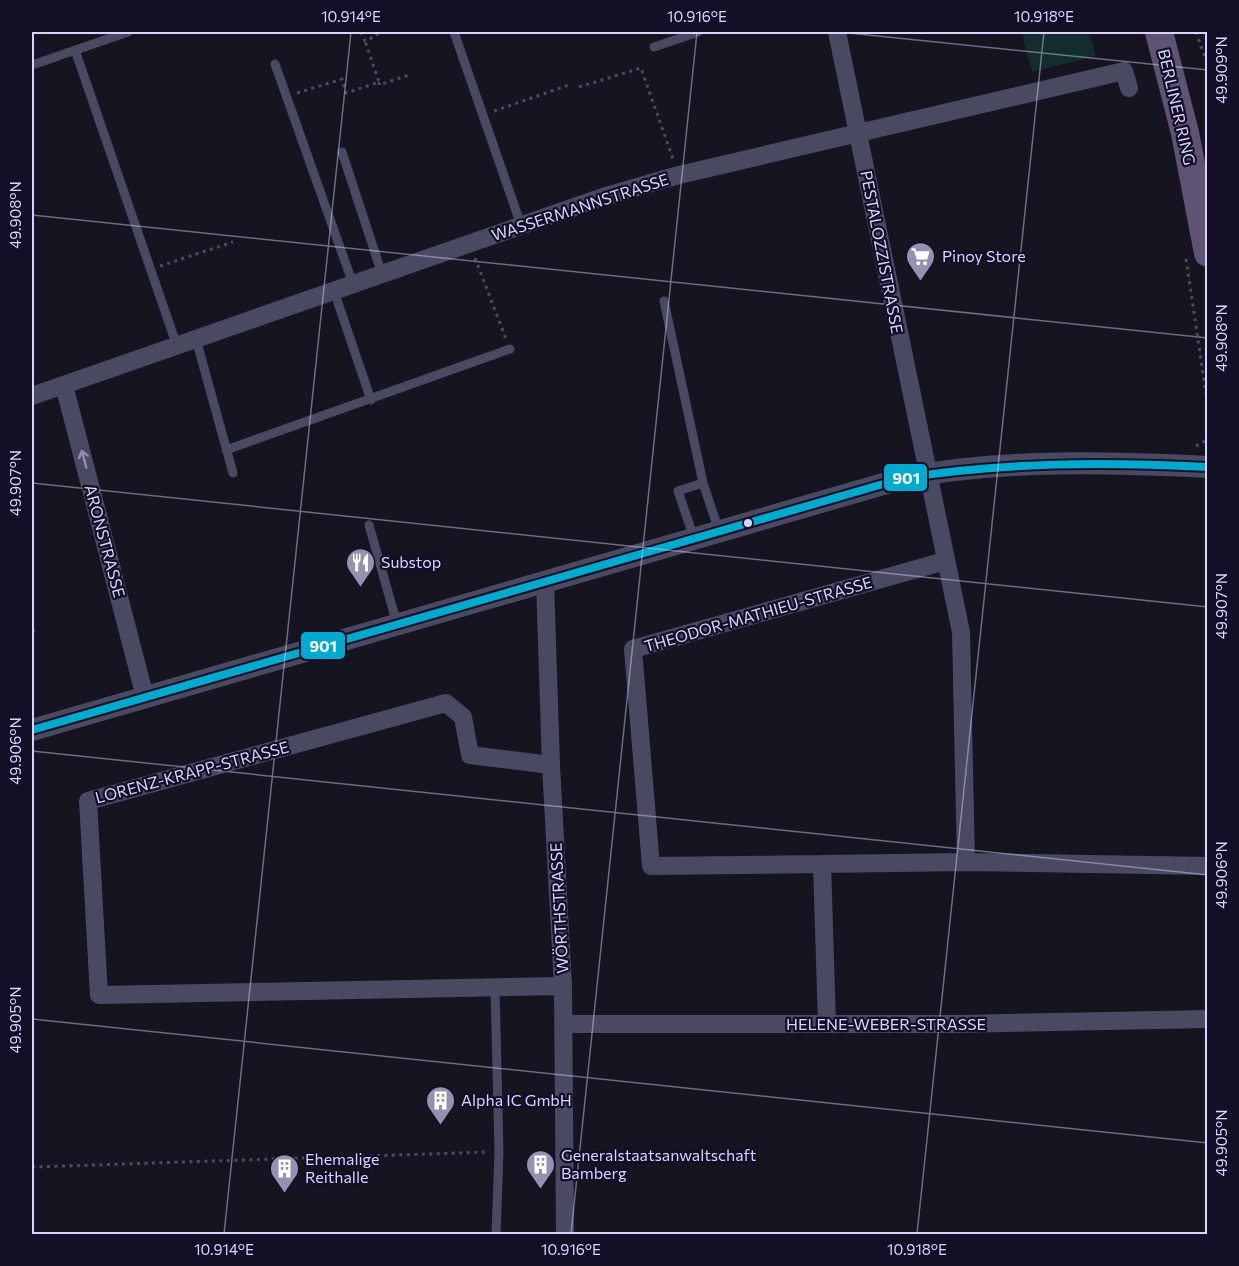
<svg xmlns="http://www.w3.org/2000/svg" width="1239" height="1266" viewBox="0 0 1239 1266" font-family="Commissioner,sans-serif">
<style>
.garden{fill:#132c2d}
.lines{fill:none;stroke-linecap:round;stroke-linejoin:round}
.path{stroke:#44505f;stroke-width:3;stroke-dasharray:3 4.5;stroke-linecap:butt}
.service{stroke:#4a4962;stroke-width:9}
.minor{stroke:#4a4962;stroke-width:18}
.tertiary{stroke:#4a4962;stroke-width:22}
.primary{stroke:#5e5373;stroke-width:28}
.bus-1-casing{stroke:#130f26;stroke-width:12}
.bus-1{stroke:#00a9ce;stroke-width:8}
.oneway{stroke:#928eb0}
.ticks{fill:none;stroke:#d9d4ff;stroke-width:1.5;stroke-opacity:0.45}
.bus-dot{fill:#d9d4ff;stroke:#130f26;stroke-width:2}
.labels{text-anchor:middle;stroke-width:4.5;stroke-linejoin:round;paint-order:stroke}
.street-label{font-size:16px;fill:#d9d4ff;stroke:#130f26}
.poi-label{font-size:16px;fill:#d9d4ff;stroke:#130f26;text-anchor:start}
.line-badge{stroke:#130f26;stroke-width:2}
.badge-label{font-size:16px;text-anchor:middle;font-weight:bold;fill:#fff}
.neatline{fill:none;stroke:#d9d4ff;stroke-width:2}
.ticks-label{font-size:15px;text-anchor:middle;fill:#d9d4ff}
</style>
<rect width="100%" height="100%" fill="#161421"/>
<path class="garden" d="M1022 32H1089L1096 56 1032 72Z"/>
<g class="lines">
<path class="path" d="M361 32 365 41 376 36 379 32
M1196 32 1208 66
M379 82V85L409 75
M579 87 641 68 673 159
M297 93 342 79 346 93 379 82 365 41
M494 111 569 85
M475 258 506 339
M1186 259 1208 407
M160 266 233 242
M1196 446 1205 441 1208 436
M32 631 39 629
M32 1167 488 1152"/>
<path class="service" d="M454 32 521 225
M654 47 698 32
M75 50 177 346
M275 64 353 284
M32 65 128 32
M342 152 382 274
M334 291 371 400
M664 301 703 483
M196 339 233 473
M226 450 510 349
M369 525 397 624
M694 538 678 491 703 483 719 531
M495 987 499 1152 496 1234"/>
<path class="minor" d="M837 32 961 632 966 862
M64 385 145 697
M32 396 603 197 679 175 1124 71 1129 88
M545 581 551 765 563 986 565 1234
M551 765 470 755 463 717 446 703 88 801 99 995 563 986
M822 864 651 866 633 649 945 561
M564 1024H960L1208 1019
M827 1024 822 864 966 862 1208 866"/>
<path class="tertiary" d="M32 730 904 478C1004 459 1107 462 1208 467"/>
<path class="primary" d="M1159 32 1185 133 1208 253"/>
<defs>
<path id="bus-1" d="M32 730 904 478C1005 462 1105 462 1208 467"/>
</defs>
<use href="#bus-1" class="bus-1-casing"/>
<use href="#bus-1" class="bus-1"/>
</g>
<defs><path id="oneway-shaft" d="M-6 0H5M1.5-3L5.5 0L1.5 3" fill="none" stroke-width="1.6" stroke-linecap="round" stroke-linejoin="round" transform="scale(1.5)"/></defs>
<use class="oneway" href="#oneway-shaft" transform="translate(84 459) rotate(-105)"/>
<path class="ticks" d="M839 32 1208 70M32 215 1208 338M32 483 1208 607M32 751 1208 875M32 1019 1208 1143M224 1234 351 32M571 1234 697 32M917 1234 1044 32"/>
<defs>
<symbol id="supermarket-pin" viewBox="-11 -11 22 30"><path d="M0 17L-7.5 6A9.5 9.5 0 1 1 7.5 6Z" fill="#9591b1" stroke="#130f26"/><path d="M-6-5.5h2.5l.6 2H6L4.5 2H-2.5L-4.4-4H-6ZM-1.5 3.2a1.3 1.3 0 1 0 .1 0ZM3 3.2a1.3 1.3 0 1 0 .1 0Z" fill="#fff"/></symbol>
<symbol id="restaurant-pin" viewBox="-11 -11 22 30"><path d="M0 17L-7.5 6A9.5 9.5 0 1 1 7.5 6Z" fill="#9591b1" stroke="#130f26"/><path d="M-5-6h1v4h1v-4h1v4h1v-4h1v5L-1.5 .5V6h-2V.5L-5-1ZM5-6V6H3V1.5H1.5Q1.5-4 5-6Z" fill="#fff"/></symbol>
<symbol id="building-pin" viewBox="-11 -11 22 30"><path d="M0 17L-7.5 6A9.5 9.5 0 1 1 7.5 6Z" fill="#9591b1" stroke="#130f26"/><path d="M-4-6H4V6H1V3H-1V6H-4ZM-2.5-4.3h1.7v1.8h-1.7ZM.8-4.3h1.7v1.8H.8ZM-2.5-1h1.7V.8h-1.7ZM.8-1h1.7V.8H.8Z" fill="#fff"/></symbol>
</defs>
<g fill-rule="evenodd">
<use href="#supermarket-pin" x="904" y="240" width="33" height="45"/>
<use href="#restaurant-pin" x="344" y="546" width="33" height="45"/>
<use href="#building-pin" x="424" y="1084" width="33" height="45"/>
<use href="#building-pin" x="524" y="1148" width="33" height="45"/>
<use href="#building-pin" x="268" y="1152" width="33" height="45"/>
</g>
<circle class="bus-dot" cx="748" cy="523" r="5"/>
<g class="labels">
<g class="street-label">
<text transform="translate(1177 107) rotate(77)" y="6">BERLINER RING</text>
<text transform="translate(580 207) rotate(-18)" y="6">WASSERMANNSTRASSE</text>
<text transform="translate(882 252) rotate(79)" y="6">PESTALOZZISTRASSE</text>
<text transform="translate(105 541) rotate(75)" y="6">ARONSTRASSE</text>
<text transform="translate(758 614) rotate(-16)" y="6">THEODOR-MATHIEU-STRASSE</text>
<text transform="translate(192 772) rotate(-15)" y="6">LORENZ-KRAPP-STRASSE</text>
<text transform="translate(559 908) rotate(-93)" y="6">WÖRTHSTRASSE</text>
<text x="886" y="1030">HELENE-WEBER-STRASSE</text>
</g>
<g class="poi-label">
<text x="942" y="262">Pinoy Store</text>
<text x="381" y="568">Substop</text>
<text x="461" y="1106">Alpha IC GmbH</text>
<text x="561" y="1161">Generalstaatsanwaltschaft<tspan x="561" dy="18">Bamberg</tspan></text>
<text x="305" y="1165">Ehemalige<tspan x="305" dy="18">Reithalle</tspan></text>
</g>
</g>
<g class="line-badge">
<rect x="883" y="463" width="45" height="29" rx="6" fill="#00a9ce"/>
<rect x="300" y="631" width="46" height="29" rx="6" fill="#00a9ce"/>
</g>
<g class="badge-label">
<text x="906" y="484">901</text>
<text x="323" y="652">901</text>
</g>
<rect width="1239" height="1266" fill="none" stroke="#130f26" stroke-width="66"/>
<rect x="33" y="33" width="1173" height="1200" class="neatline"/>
<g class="ticks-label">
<text x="351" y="22">10.914°E</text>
<text x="697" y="22">10.916°E</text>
<text x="1044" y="22">10.918°E</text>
<text transform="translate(1222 70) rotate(-90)" y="5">49.909°N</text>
<text transform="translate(16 215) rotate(-90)" y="5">49.908°N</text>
<text transform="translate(1222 338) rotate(-90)" y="5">49.908°N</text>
<text transform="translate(16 483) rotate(-90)" y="5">49.907°N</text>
<text transform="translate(1222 606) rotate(-90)" y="5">49.907°N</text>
<text transform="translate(16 751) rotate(-90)" y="5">49.906°N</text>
<text transform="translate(1222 875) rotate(-90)" y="5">49.906°N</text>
<text transform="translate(16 1020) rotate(-90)" y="5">49.905°N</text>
<text transform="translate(1222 1143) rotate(-90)" y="5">49.905°N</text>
<text x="224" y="1255">10.914°E</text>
<text x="571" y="1255">10.916°E</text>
<text x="917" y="1255">10.918°E</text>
</g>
</svg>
